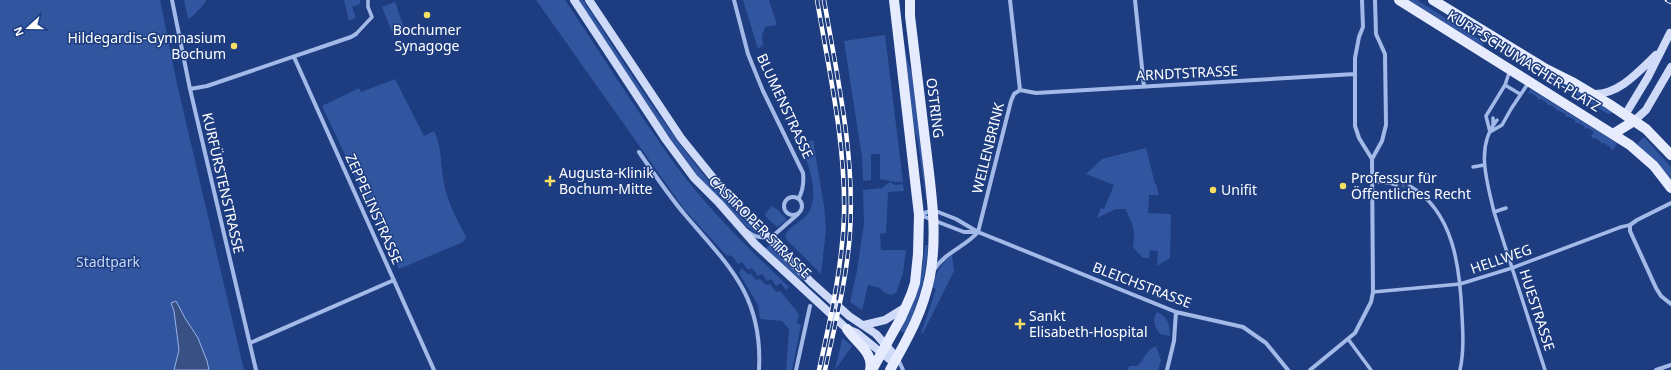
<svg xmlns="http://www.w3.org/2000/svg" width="1671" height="370" viewBox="0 0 1671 370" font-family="'Noto Sans',sans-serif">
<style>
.green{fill:#31559f}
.water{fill:#395083;stroke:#96b3eb}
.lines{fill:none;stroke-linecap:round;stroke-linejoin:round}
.pedestrian-tunnel{stroke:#405a94;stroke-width:3.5;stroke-dasharray:3.5 2;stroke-linecap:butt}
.pedestrian{stroke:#a3bae9;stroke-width:3.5}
.minor{stroke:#a3bae9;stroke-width:4}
.secondary{stroke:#cedaf7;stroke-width:8}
.primary{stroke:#e6ecfe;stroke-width:10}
.rail-casing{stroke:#fff;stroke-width:4.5}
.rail{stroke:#1e3d81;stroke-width:3;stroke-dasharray:9;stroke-linecap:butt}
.poi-dot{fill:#f8df61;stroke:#1e3d81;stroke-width:1.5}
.labels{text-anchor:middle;stroke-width:3;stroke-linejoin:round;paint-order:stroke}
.poi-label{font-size:14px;fill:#fff;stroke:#1e3d81;text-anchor:start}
.street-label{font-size:14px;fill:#fff;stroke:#1e3d81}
.park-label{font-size:14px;fill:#c7d7f7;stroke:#1e3d81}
</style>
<rect width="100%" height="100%" fill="#1e3d81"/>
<path class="green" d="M0 0H160L177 84 244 370H0Z
M184 0H206V2L194 15 188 19Z
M344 0H360V4L352 7 356 18 349 21Z
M536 0H565C602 55 638 113 677 167 710 211 749 249 789 287L786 290 781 283 776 286 771 279 767 281 762 274 758 276 752 268 748 270 742 262 738 264 732 256 726 255 684 209Z
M578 0H583C628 69 672 140 726 201 736 213 748 223 759 234L754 232 747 227 703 183 672 141Z
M743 0H769L777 25 765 27 762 36 763 45 758 49Z
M1408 0H1417L1482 41 1484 47Z
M395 2 404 28 392 32 382 7Z
M885 35 903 182C895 183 889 180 880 179V154H871V180L863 181 862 157 844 41Z
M902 36H903L907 59 913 76 928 200H926L918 142 912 120Z
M1547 76 1575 89 1611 111 1612 113 1608 114 1569 91 1545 82V77Z
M395 79 424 136 434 131C443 149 440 169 445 188 449 205 458 221 466 237L463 242 399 269 322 106 359 88 361 92Z
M1530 89 1617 143 1614 149 1611 150 1610 147 1604 143 1602 144C1599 140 1597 138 1592 138L1591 136 1594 132 1588 128 1585 129 1584 126 1578 123H1575V120L1569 117H1566L1565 114 1560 111H1557L1556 109 1550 105H1547V103L1541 99 1538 100 1537 97 1531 93 1528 94Z
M776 98 804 143 813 140 824 206 826 231 821 274 786 239 785 235C791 224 802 223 809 212 826 182 790 126 776 98Z
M1644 137 1671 167V179L1637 144Z
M1146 148 1155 184H1156L1159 195H1149L1148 213 1171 214 1170 258 1157 266 1158 251 1150 250 1149 258H1143L1133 247C1136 231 1133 224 1125 209H1116L1097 218 1101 208 1104 209 1114 185 1086 174 1102 159Z
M890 182 895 185 903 184 904 191 888 192 886 233 880 234 881 250H906L903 273 896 293 891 295 885 293 880 288 868 285 862 310 850 302 857 271 864 223 863 190 882 188Z
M772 206 778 210 786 219V221L777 227 766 217 765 214Z
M769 245 802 278 799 281 764 250Z
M925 245H928C926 277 918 305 905 333L900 331C916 300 922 279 925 245Z
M952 255 954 271 923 333H921L936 289 932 287C936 273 941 263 952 255Z
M742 268 747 274H751L756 280 760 279 766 285 770 284 776 292 780 291 799 314 797 323 801 325 792 370H786L789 329 782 321 760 319 758 305 739 273Z
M1157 312C1168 316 1170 326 1170 336L1160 334 1155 326 1154 318Z
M842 338 852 346 835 370 842 340Z
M1156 346 1161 360 1158 370H1128L1129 366H1137C1146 359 1144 351 1156 346Z"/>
<path class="water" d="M176 301 185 318 198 338 207 361 209 370H174L179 350 174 311 171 303Z"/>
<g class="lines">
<path class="pedestrian-tunnel" d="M1396 185 1410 186"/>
<path class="pedestrian" d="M356 34 372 17 368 7V0
M1510 70 1505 85 1486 116 1490 132 1502 125 1511 109 1529 82
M1505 85 1520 94
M1493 118V125
M1497 120C1475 147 1487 181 1494 212L1545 370
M1473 167 1484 165
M1372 181 1390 183 1396 185
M1410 186C1454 212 1460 268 1462 315 1463 333 1464 352 1460 370
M1494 212 1506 208
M1373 292 1460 284 1512 268 1621 227 1630 225
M1348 339 1371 370"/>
<path class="minor" d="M172 0 190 89 256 370
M734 0 748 54 763 91 803 173C804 182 803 190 799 198
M1010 0 1020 90
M1135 0 1144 87
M1362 0 1363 27 1359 37 1355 58V126L1359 138 1372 159
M294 57 434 370
M190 89 207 86 351 37 356 34
M1020 90 1036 93 1355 74
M639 152C654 174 669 196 686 216 730 267 763 297 759 370
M784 206a9 9 0 1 1 18 0a9 9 0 1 1-18 0Z
M1671 203 1637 220 1630 225V231L1656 288 1661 296 1671 304
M919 215 933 210 956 219 978 232 1176 312 1243 327 1266 343 1288 370
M920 215 964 232H978
M747 231C756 238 763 239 774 235L798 214
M934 270C945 252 965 247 978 232L1011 101 1014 94 1020 90
M250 343 394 280
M898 359 903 370
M796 370 810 306
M1167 370 1174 341 1176 312
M1310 370 1355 333 1371 302 1373 292 1372 159 1382 141 1386 125 1385 54 1376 34 1375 0
M1656 370 1671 365"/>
<path class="secondary" d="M574 0 666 140 694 178 719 203 755 244 847 329 857 333 894 363
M589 0 681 138 723 190 811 282 849 316 876 334 897 358
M1593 94C1619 95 1639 71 1656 55
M1625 115 1648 77 1670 33
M1634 121 1646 110 1671 67
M864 325 885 320 906 307"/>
<path class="primary" d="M1399 0 1630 145 1654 166 1671 188
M1433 0 1546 69 1574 83 1609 104 1646 129 1671 155
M1613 134 1634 121
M847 329C856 343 874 352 870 370
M872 370 901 318 911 295 915 283 918 254 919 215 894 0
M890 370C908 338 923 312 930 276 938 233 931 190 926 148 921 104 915 60 910 16V0"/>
<defs>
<path id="rail" d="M817 0C829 71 846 144 844 217 842 269 830 320 819 370
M824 0C837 76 855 154 850 232 847 279 835 325 825 370
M1667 0 1671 2"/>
</defs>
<use href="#rail" class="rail-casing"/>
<use href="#rail" class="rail"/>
</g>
<g class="poi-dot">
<circle cx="427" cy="15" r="4"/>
<circle cx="234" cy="46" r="4"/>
<path d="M548 175h4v4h4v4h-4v4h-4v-4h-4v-4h4z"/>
<circle cx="1343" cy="186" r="4"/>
<circle cx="1213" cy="190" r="4"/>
<path d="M1018 318h4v4h4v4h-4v4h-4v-4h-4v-4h4z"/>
</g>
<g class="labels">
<g class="poi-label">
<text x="427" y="35" text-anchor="middle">Bochumer<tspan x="427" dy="16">Synagoge</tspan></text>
<text x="226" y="43" text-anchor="end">Hildegardis-Gymnasium<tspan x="226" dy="16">Bochum</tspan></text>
<text x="559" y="178">Augusta-Klinik<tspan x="559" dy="16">Bochum-Mitte</tspan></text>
<text x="1351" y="183">Professur für<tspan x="1351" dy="16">Öffentliches Recht</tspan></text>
<text x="1221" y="195">Unifit</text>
<text x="1029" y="321">Sankt<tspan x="1029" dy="16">Elisabeth-Hospital</tspan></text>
</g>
<g class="street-label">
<text transform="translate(1524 61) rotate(32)" y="5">KURT-SCHUMACHER-PLATZ</text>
<text transform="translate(1187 73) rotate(-3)" y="5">ARNDTSTRASSE</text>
<text transform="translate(785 106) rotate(65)" y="5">BLUMENSTRASSE</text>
<text transform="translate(935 108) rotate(83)" y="5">OSTRING</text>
<text transform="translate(988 148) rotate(-76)" y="5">WEILENBRINK</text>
<text transform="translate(223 183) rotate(77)" y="5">KURFÜRSTENSTRASSE</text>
<text transform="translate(374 209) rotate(66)" y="5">ZEPPELINSTRASSE</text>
<text transform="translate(760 227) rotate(45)" y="5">CASTROPER STRASSE</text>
<text transform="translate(1501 259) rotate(-19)" y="5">HELLWEG</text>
<text transform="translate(1142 285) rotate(21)" y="5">BLEICHSTRASSE</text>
<text transform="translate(1537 310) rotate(72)" y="5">HUESTRASSE</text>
</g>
<g class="park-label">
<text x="108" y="267">Stadtpark</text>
</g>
</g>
<g transform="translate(28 28) rotate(249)" stroke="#1e3d81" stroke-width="3" paint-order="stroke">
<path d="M0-3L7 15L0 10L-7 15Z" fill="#ffffff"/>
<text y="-6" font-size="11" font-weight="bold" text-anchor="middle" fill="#ffffff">N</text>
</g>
</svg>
